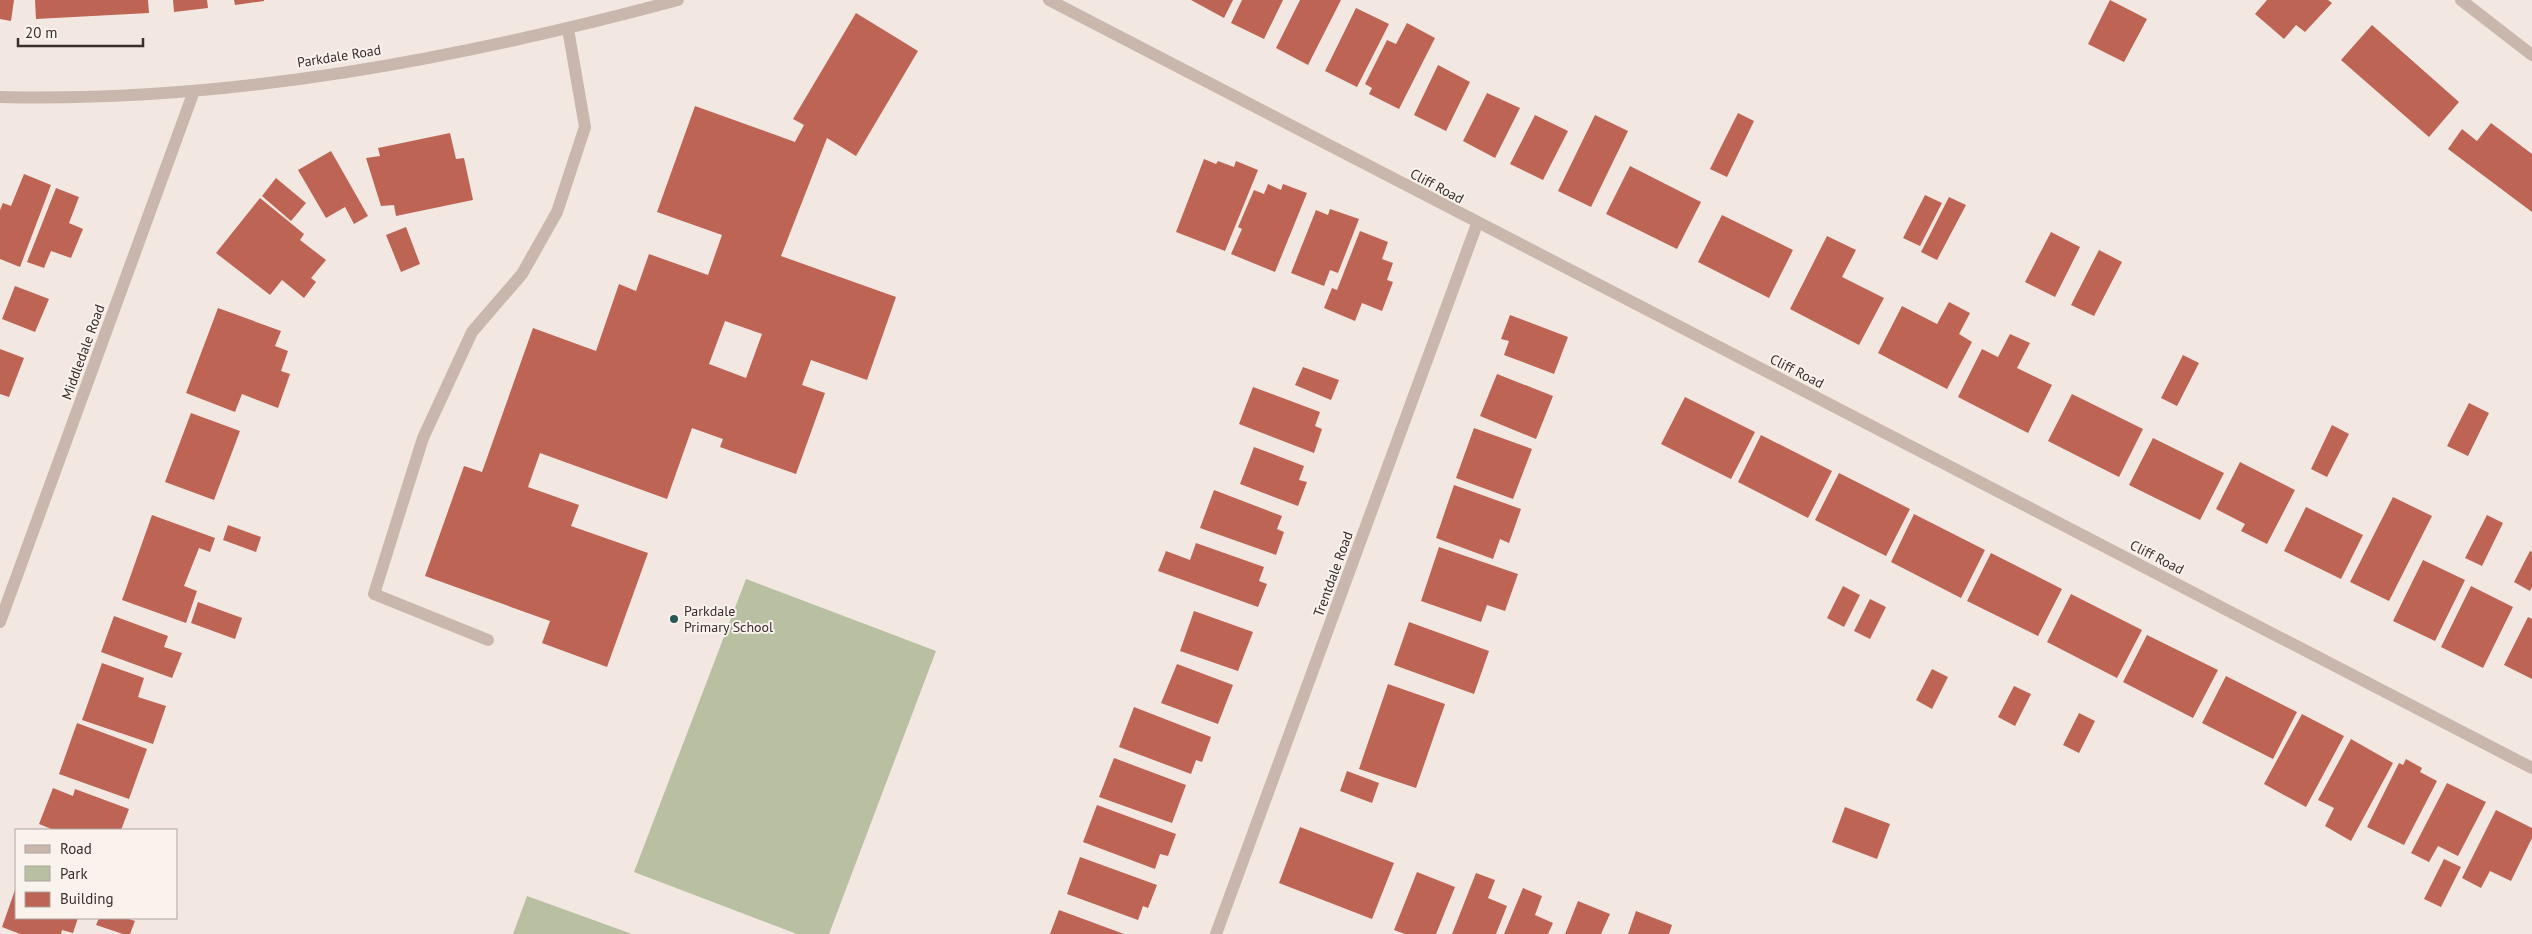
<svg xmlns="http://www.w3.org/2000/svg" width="2532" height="934" viewBox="0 0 2532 934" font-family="'PT Sans',sans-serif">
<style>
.green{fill:#b8c0a1}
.building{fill:#bd6454;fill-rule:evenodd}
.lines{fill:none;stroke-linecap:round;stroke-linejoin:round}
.lane{stroke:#c9b7ad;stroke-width:12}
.street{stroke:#c9b7ad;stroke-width:12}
.poi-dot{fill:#245755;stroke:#f9f2ed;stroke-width:2}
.labels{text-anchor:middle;stroke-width:4;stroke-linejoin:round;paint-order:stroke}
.street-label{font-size:14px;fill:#382e2b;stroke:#f9f2ed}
.poi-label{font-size:14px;fill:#382e2b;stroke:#f9f2ed;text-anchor:start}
</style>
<rect width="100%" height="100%" fill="#f2e8e1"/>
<path class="green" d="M746 579 936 651 829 934H797L634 872Z
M527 896 632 934H513Z"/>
<path class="building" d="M0 0H14L11 21 0 19Z
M35 0H148L149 13 36 19Z
M173 0H207L208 8 174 12Z
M234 0H264V1L235 5Z
M1191 0H1233L1224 18Z
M1242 0H1283L1264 39 1231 23Z
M1300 0H1341L1308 65 1276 48Z
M2110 0 2147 19 2124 62 2088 44Z
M2267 0H2328L2332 3 2305 32 2296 25 2284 39 2255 14Z
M1356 8 1389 24 1357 87 1325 71Z
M856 13 918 51 856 156 827 138 781 256 896 297 867 380 811 360 802 385 825 393 796 474 720 447 723 439 692 428 667 499 540 453 528 487 579 505 571 526 648 553 607 667 542 643 550 621 425 576 464 466 482 472 533 328 596 351 619 284 636 291 649 254 708 275 722 235 657 212 695 106 795 142 804 125 793 119ZM725 321 762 334 746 378 709 364Z
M1407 23 1435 38 1399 109 1369 94 1372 88 1365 84 1387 40 1396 44Z
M2372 25 2459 102 2429 137 2341 60Z
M1438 65 1470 82 1446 131 1414 115Z
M1487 93 1520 108 1495 158 1463 141Z
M1738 113 1754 121 1727 177 1710 169Z
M1535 115 1568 131 1543 180 1510 164Z
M1595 115 1628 131 1591 207 1558 191Z
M2491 123 2532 154V212L2448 149 2462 129 2477 141Z
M450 133 456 159 464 158 473 200 396 216 394 205 381 206 366 158 380 156 378 148Z
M331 151 368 216 354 224 345 207 326 218 298 170Z
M1204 159 1216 164 1218 161 1234 167 1236 161 1258 170 1225 251 1176 232Z
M1630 166 1701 202 1677 249 1606 214Z
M24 174 51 185 20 267 0 259V210L3 203 11 206Z
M276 178 306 203 291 221 262 196Z
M1268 184 1281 190 1283 184 1307 193 1275 272 1231 254 1242 229 1238 227 1254 190 1264 194Z
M56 188 79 197 69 223 83 229 71 258 51 251 44 268 27 262Z
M1925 195 1942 203 1920 246 1903 238Z
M1949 197 1966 205 1937 260 1921 252Z
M260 198 304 234 300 240 326 260 311 278 316 282 304 298 282 280 270 295 216 253Z
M1330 209 1359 219 1338 273 1330 270 1324 286 1291 273 1316 210 1328 215Z
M1722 215 1793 250 1769 298 1698 262Z
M406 227 420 264 401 272 386 235Z
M1360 231 1388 242 1382 259 1393 263 1387 280 1393 282 1382 311 1362 303 1355 321 1324 308 1332 288 1337 290Z
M2051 232 2080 247 2055 297 2025 282Z
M1827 236 1856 250 1842 277 1884 298 1859 345 1790 309Z
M2099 250 2122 262 2094 316 2071 305Z
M15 286 49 299 35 332 2 319Z
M1949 302 1970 313 1959 334 1972 342 1947 389 1878 353 1902 306 1937 324Z
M218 308 281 331 275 346 288 351 281 371 290 374 278 408 242 394 235 412 186 393Z
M1510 315 1568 337 1554 374 1504 355 1509 341 1501 339Z
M2010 334 2030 343 2017 368 2052 385 2028 433 1958 397 1982 349 1998 357Z
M0 349 24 358 9 397 0 394Z
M2183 355 2199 363 2177 406 2161 398Z
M1303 367 1339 380 1331 400 1295 385Z
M1497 374 1553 396 1536 439 1480 416Z
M1253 387 1320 412 1315 426 1322 429 1314 453 1239 424Z
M2072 394 2143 429 2119 477 2048 441Z
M1685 397 1755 432 1731 479 1661 444Z
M2469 403 2489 413 2468 456 2447 446Z
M191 413 240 431 214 500 165 482Z
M2332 425 2349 434 2327 477 2311 469Z
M1474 428 1532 449 1513 499 1456 478Z
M1761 435 1832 471 1808 518 1738 482Z
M2153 438 2224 473 2200 520 2129 485Z
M1254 447 1304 466 1299 480 1307 482 1298 506 1240 484Z
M2240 462 2295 490 2267 544 2241 531 2245 524 2216 509Z
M1839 473 1910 509 1886 556 1815 520Z
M1454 485 1521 509 1509 543 1500 539 1493 559 1436 538Z
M1214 490 1282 516 1277 529 1284 532 1276 555 1200 528Z
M2393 497 2432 516 2389 601 2350 582Z
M2306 507 2363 535 2341 579 2284 551Z
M1914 514 1985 550 1961 598 1891 562Z
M152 515 215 538 210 552 199 548 184 586 197 591 186 623 122 600Z
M2487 515 2503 523 2482 566 2465 558Z
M228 525 261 537 256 552 223 540Z
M1196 543 1264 567 1259 581 1267 584 1258 607 1158 571 1166 551 1190 560Z
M1439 547 1518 574 1505 611 1487 605 1481 622 1421 601Z
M2530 551 2532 552V587L2530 591 2514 582Z
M1991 553 2062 589 2038 636 1967 601Z
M2423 560 2465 580 2435 641 2393 621Z
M1843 586 1860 595 1844 627 1827 618Z
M2471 586 2513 607 2483 668 2441 647Z
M2071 594 2142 630 2117 678 2047 642Z
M1870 599 1886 607 1870 639 1854 631Z
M198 602 242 618 235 639 191 623Z
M1194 611 1253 632 1238 671 1180 651Z
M114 616 168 636 164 647 182 653 172 678 101 652Z
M2528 617 2532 619V679L2504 665Z
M1409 622 1489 651 1474 694 1394 665Z
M2147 635 2218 670 2193 718 2123 682Z
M102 663 144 678 138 697 166 706 153 744 82 720Z
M1177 664 1233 685 1218 724 1161 703Z
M1932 669 1948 677 1932 709 1916 700Z
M2226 676 2297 712 2273 759 2202 723Z
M1388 684 1445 704 1416 788 1359 769Z
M2014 686 2031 694 2015 726 1998 717Z
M1134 707 1211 737 1202 762 1196 760 1191 774 1119 747Z
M2079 713 2095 721 2079 753 2063 745Z
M2302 714 2344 736 2306 807 2264 784Z
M77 723 147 749 129 799 59 774Z
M2351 739 2393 763 2351 841 2325 826 2334 808 2318 800Z
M1114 758 1186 785 1172 823 1099 797Z
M2406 759 2422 768 2420 772 2437 781 2404 845 2367 827 2399 763 2403 765Z
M1347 771 1379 783 1372 803 1340 791Z
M2447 783 2486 802 2458 856 2438 846 2429 862 2411 853Z
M53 788 73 796 75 789 129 809 121 830H54L39 824Z
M1097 805 1176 834 1168 856 1160 854 1155 869 1083 842Z
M1845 807 1890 824 1877 859 1832 842Z
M2496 810 2532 828V838L2511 881 2490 871 2481 888 2462 878Z
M1300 827 1394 863 1372 919 1279 883Z
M1080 857 1157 885 1148 908 1143 906 1138 920 1067 894Z
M2444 859 2461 867 2441 907 2424 899Z
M1417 872 1455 887 1436 934H1405L1394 930Z
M1476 873 1495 880 1488 898 1507 906 1496 934H1452Z
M1523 888 1542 896 1535 915 1553 923 1548 934H1504Z
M15 890 16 918H78L73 933 62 930 61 934H20L2 927Z
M1578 901 1610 914 1601 934H1565Z
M1059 910 1124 934H1050Z
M1636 911 1672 925 1669 934H1628Z
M99 918H126L135 921 130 934H123L96 925Z"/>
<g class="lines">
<path class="lane" d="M488 640 374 594 423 438 472 332 522 274 557 212 585 127 568 29"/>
<path class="street" d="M1049 0 2532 768
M2461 0 2532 55
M0 97C228 103 458 59 678 0
M0 622 194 91
M1216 934 1477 224"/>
</g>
<circle class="poi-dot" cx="674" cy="619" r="5"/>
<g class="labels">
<g class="street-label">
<text transform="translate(339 56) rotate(-9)" y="5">Parkdale Road</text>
<text transform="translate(1437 186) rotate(28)" y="5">Cliff Road</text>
<text transform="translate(83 352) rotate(-70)" y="5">Middledale Road</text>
<text transform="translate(1797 371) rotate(27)" y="5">Cliff Road</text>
<text transform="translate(2157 557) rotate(27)" y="5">Cliff Road</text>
<text transform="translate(1333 574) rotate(-70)" y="5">Trentdale Road</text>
</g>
<g class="poi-label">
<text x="684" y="616">Parkdale<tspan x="684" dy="16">Primary School</tspan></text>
</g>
</g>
<rect x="15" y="829" width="162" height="90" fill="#f9f2ed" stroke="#aca49f"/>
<rect x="25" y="845" width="25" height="8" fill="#c9b7ad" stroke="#aca49f"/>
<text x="60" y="854" font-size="15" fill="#382e2b">Road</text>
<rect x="25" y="866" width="25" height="15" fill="#b8c0a1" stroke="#aca49f"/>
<text x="60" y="879" font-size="15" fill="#382e2b">Park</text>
<rect x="25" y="892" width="25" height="15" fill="#bd6454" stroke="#aca49f"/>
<text x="60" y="904" font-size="15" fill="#382e2b">Building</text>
<path d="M18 38v8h125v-8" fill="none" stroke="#382e2b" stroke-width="2.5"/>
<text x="25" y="38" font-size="15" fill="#382e2b" stroke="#f9f2ed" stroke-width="4" paint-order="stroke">20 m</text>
</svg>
